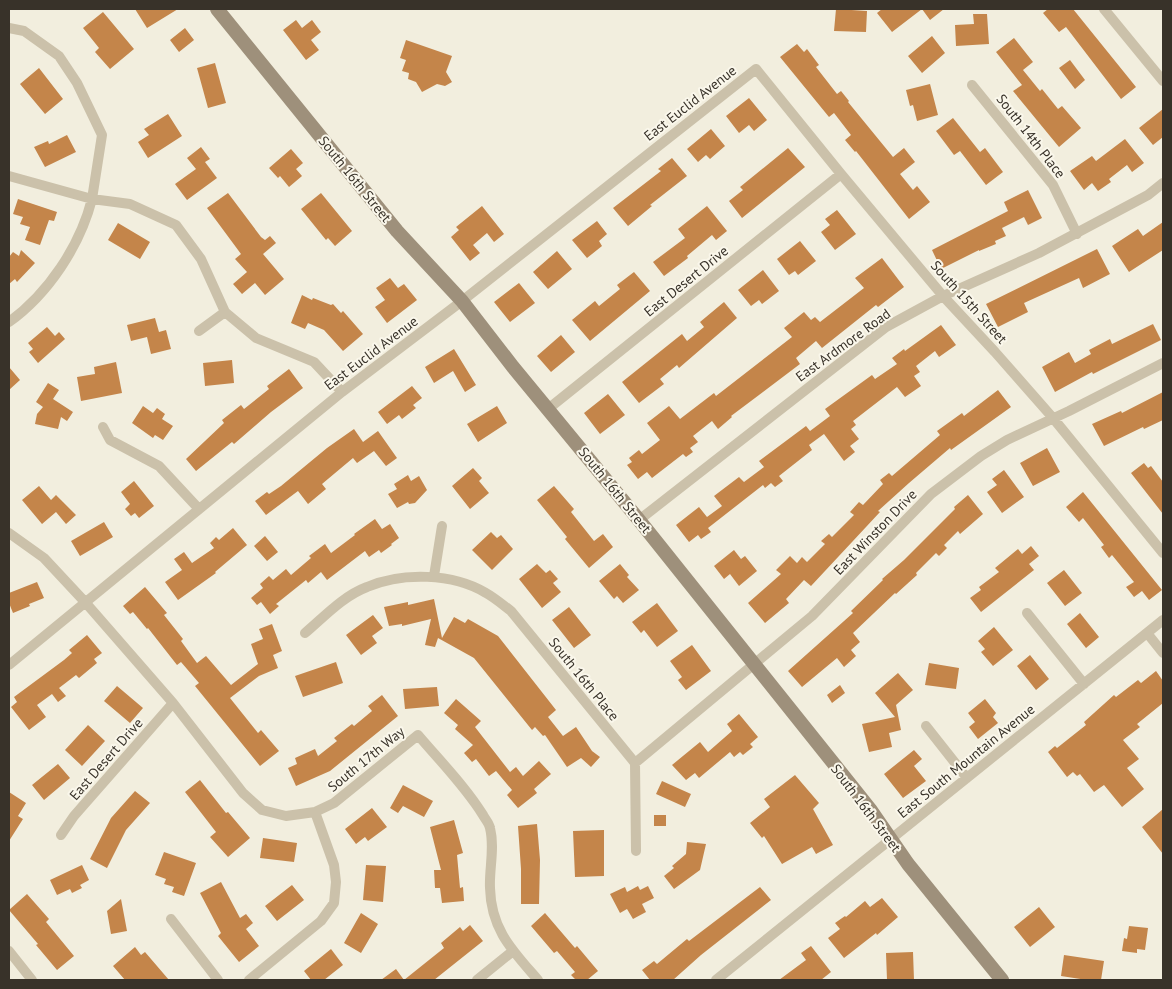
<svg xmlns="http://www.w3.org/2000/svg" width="1172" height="989" viewBox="0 0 1172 989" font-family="'PT Sans',sans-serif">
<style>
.building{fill:#c4854a}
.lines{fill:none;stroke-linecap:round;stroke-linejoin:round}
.street{stroke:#cbc1aa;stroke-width:10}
.secondary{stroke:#9e907b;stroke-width:14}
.labels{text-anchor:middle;stroke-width:4;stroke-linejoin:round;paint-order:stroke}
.street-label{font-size:14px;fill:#383229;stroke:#faf7eb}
</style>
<rect width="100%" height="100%" fill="#f2eede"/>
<path class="building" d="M135 9H178L147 28Z
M836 9 867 11 866 32 834 31Z
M882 9H944L930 20 922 9 892 32 877 13Z
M1048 9H1073L1136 87 1121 99 1066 27 1059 32 1043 13Z
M103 12 134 49 110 69 95 52 99 48 83 28Z
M973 14H987L989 44 956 46 955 25 974 24Z
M296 20 302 28 312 20 321 32 311 40 319 50 306 60 283 30Z
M185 28 194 40 179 52 170 40Z
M932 36 945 53 922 73 908 56Z
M1014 38 1033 62 1023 70 1040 91 1042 89 1058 109 1062 106 1081 128 1059 147 1013 91 1022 85 996 52Z
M406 40 452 56 446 72 452 82 445 86 437 84 422 92 416 82 408 79 409 73 402 71 406 60 400 58Z
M797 44 804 52 807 49 819 65 816 67 837 94 841 91 849 101 848 102 893 157 904 148 915 162 900 174 913 190 917 186 930 202 909 219 856 151 855 152 845 140 851 135 834 113 829 117 780 57Z
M1070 60 1085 80 1075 89 1059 68Z
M215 63 226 103 208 108 197 68Z
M39 68 63 99 45 114 20 84Z
M930 84 938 115 917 121 913 105 910 106 906 90Z
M749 98 767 120 754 131 749 125 739 133 726 116Z
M1163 109V137L1153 145 1139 128Z
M168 114 182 136 148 158 138 142 149 135 144 129Z
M953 118 980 152 985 148 1003 172 986 185 960 151 954 155 936 131Z
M711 129 725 146 710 159 706 155 698 162 687 149Z
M67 135 76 152 45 167 34 147 48 141 49 144Z
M1125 139 1144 163 1132 172 1127 165 1109 179 1111 182 1098 191 1092 183 1084 190 1070 171 1092 156 1096 161Z
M201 147 210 159 205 162 217 178 187 200 175 184 196 169 187 158Z
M788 148 805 167 742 218 729 201 743 190 740 187Z
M291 149 303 163 296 169 302 176 289 187 280 176 278 178 269 168Z
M672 158 687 176 650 205 652 206 628 226 613 208 661 171 658 169Z
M1028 190 1042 218 1028 225 1024 217 1002 228 1006 236 995 241 996 244 979 251V250L941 269 932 250 1008 211 1004 202Z
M228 193 261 237 265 240 270 236 276 243 263 254 284 279 265 295 255 283 242 294 233 284 247 272 235 259 241 254 207 208Z
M321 193 352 231 335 246 328 238 326 240 301 209Z
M18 199 57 212 54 221 49 220 40 245 25 240 30 227 20 224 23 217 13 214Z
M482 206 504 234 494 242 487 233 473 245 480 253 470 261 451 237 459 230 456 227Z
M707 206 727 231 716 240 712 235 687 256 688 258 664 276 653 262 685 238 678 229Z
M837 210 856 234 835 250 821 232 830 225 825 219Z
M597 221 607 234 599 241 602 246 587 258 572 240Z
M1163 222V250L1129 272 1112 246 1138 229 1143 236Z
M118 223 150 242 140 259 108 240Z
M800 241 816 261 798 275 795 271 789 275 777 259Z
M1097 249 1110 274 1083 288 1079 278 1024 303 1028 312 998 327 986 304Z
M21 250 35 263 17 282 15 279 9 284V257L13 252 19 256Z
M557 251 572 269 548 289 533 272Z
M882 258 904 287 878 307 876 305 822 348 816 341 796 358 800 364 731 416 732 417 718 429 712 421 693 436 698 442 690 448 693 452 686 457 683 454 652 478 647 472 638 479 627 465 632 462 629 458 639 450 642 454 660 440 647 423 669 406 680 419 714 393 716 396 792 337 784 328 804 312 811 320 815 317 820 322 864 288 855 278Z
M763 270 779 291 762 304 759 300 751 306 738 290Z
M634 272 650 291 590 341 572 320 595 301 599 306 620 289 617 285Z
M390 278 398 288 404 284 417 300 387 323 375 307 385 300 376 288Z
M519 283 535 303 510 322 494 302Z
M302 295 312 300 313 298 331 305 333 304 341 313 343 311 363 334 343 351 324 330 308 323 305 329 291 323Z
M724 302 737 318 679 368 677 365 660 379 664 384 639 403 622 382 682 334 687 341 704 327 700 322Z
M155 318 159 332 166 330 171 349 151 354 147 337 131 341 127 325Z
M1153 324 1161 340 1093 374 1092 372 1055 392 1042 367 1069 352 1075 363 1091 354 1089 350 1110 339 1112 344Z
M941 325 956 345 939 357 935 351 916 366 920 372 914 376 921 386 905 397 897 387 853 421 856 425 851 429 859 439 850 446 855 452 844 461 824 434 809 445 812 450 779 476 783 481 775 487 771 483 765 488 763 485 708 528 711 532 701 539 698 535 689 542 676 525 699 507 707 517 722 506 714 496 739 477 744 482 764 467 759 461 806 426 810 431 830 416 825 409 872 375 875 379 897 364 892 358 904 349 905 351Z
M47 327 55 336 59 332 65 339 38 363 29 352 33 349 28 343Z
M561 335 575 352 551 372 537 356Z
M454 349 476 385 465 392 453 371 434 383 425 367Z
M232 360 234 383 205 386 203 363Z
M116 362 122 393 81 401 77 377 95 374 94 367Z
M9 367 20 380 9 390Z
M289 369 303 388 271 412 234 444 232 442 196 471 186 459 224 423 222 420 241 405 244 409 269 389 267 386Z
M48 383 59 390 53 399 73 412 67 421 61 417 58 429 35 424 37 414 43 407 36 402Z
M412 386 422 398 413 405 416 408 402 419 399 415 387 424 378 412Z
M998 390 1011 407 951 450 950 448 909 483 878 511 880 512 811 586 804 580 786 599 789 603 765 623 748 603 781 574 776 570 790 556 797 563 802 557 807 562 825 544 821 541 829 534 832 537 854 515 850 512 859 502 863 505 883 484 880 480 889 473 892 476 940 435 937 431 962 413 964 416Z
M1163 392V420L1144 429 1143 427 1104 446 1092 424 1121 411 1122 413Z
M608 394 625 415 600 434 584 413Z
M143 406 153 413 157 408 165 414 162 419 173 426 163 440 155 435 153 438 132 423Z
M497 406 507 423 478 442 467 424Z
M354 429 363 442 378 431 397 458 386 466 374 451 357 463 353 458 322 484 326 489 308 504 298 491 266 515 255 501 267 492 269 494 281 486 327 448Z
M1047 448 1060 472 1033 486 1020 463Z
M1144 463 1148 468 1151 466 1163 482V514L1131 473Z
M473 468 482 478 479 481 489 493 470 509 452 486Z
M1004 470 1024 497 1002 513 987 492 997 485 992 479Z
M408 475 411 481 419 476 427 490 415 503 409 504 408 502 397 508 388 494 397 489 394 484Z
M134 481 154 506 139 518 135 513 131 516 125 509 130 504 121 492Z
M39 486 51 500 56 495 76 515 66 524 56 512 42 524 22 500Z
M554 486 574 509 571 512 594 541 603 534 613 547 589 568 565 539 567 537 537 500Z
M1083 492 1162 590 1149 600 1142 591 1134 597 1126 587 1134 582 1112 555 1109 558 1101 547 1104 545 1083 518 1079 522 1066 507Z
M968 495 983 514 960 534 958 531 944 545 947 548 939 556 936 553 916 573 917 575 896 594 895 593 853 633 860 642 851 650 856 656 844 667 837 658 802 687 788 671 853 613 851 611 883 580 882 579 904 560 955 509 954 507Z
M375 519 382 529 390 524 399 538 391 544 392 545 381 553 379 550 369 557 365 551 327 580 321 572 308 583 306 580 276 604 279 606 270 614 261 602 257 605 251 598 263 588 260 584 269 576 273 580 286 569 291 575 311 558 309 556 325 544 331 553 355 535 354 534Z
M104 522 113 537 80 556 71 541Z
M233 528 247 545 215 572 216 573 178 600 165 582 182 570 174 559 184 552 192 563 214 548 210 543 216 537 219 540Z
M491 532 497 538 501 535 513 549 492 570 472 550Z
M265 536 278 552 267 561 254 546Z
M1031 546 1039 556 1029 564 1034 570 981 612 970 598 981 590 979 587 999 572 995 568 1018 549 1022 554Z
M734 550 741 559 745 556 757 571 739 586 730 574 724 579 714 566Z
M537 564 546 573 550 570 558 579 553 583 561 592 542 608 519 579Z
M620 564 629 575 627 577 639 590 623 603 617 596 614 599 599 581Z
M1064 570 1082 593 1065 606 1047 583Z
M37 582 44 598 29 604 30 606 13 613 9 603V593Z
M145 587 167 613 164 615 183 639 181 641 197 663 206 656 231 685 258 664 251 644 263 639 259 629 272 624 282 651 273 655 278 668 259 676 230 698 258 733 261 730 279 751 260 766 195 686 199 683 181 662 177 665 148 628 147 629 133 612 130 614 123 606Z
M434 599 442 638 454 617 465 623 468 619 498 636 556 710 548 717 563 736 576 727 592 751 600 757 591 767 581 758 567 767 545 735 543 736 535 727 532 730 474 658 438 638 435 647 425 645 431 619 402 626V624L389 626 384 607 408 602V605Z
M657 603 678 631 657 647 644 630 641 633 632 622Z
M569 607 591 635 574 648 552 620Z
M1080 613 1099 637 1086 648 1067 624Z
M373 615 383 628 372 636 377 643 361 655 346 635Z
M994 627 1013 650 993 666 981 652 985 649 978 641Z
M87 635 102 653 94 659 97 663 79 678 76 675 59 688 66 696 58 702 52 694 37 705 46 717 29 730 11 707 17 702 14 697 64 660 72 653 69 650Z
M692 645 711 671 686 690 678 680 682 677 670 661Z
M1030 655 1049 679 1036 690 1017 666Z
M336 662 343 683 303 697 295 676Z
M929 663 959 668 956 689 925 685Z
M1156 671 1163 681V703L1137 724 1140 727 1123 740 1139 759 1127 768 1144 789 1122 807 1104 785 1094 792 1080 774 1077 776 1073 772 1067 777 1048 752 1055 746 1057 748 1086 725 1084 722 1114 695 1116 697 1138 680 1141 683Z
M898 673 913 690 896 705 901 730 889 733 892 747 869 752 862 724 895 717 875 693Z
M840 685 845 693 832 703 827 695Z
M117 686 143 708 130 723 104 701Z
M437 687 439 706 405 709 403 689Z
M382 695 398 716 330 771 296 786 288 768 297 764 295 758 315 749 318 756 337 741 334 738 352 724 354 726 372 711 368 706Z
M456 699 481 721 475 727 510 772 516 767 523 776 539 761 551 774 534 789 537 793 518 808 507 795 512 790 496 771 489 776 476 759 472 762 464 753 473 745 455 729 458 725 444 713Z
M985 699 996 713 993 717 998 723 978 739 969 727 975 722 968 713Z
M739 714 758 737 750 744 753 747 743 755 740 752 734 757 730 752 699 778 695 773 686 780 672 765 700 742 708 752 732 731 727 724Z
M88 725 105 741 82 766 65 750Z
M914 750 922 759 914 766 926 781 903 798 884 774Z
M58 764 70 778 44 800 32 785Z
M795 775 819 803 813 809 833 845 816 854 812 847 782 864 764 836 762 838 750 823 770 807 764 799Z
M200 780 226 813 228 812 250 838 228 857 210 837 216 832 185 792Z
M662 781 691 794 685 807 656 794Z
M403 785 433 801 424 817 403 806 398 813 390 808Z
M135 791 150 803 126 830 107 868 90 859 111 818Z
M9 792 26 803 18 816 23 819 9 841Z
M372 808 387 827 368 841 365 837 356 844 345 829Z
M1163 809V854L1142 827Z
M654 815H666V826H654Z
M454 820 463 853 457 855 460 888 463 887 464 901 442 903 440 888H435L434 870H441L430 827Z
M537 824 540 860 539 904H521V869L518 826Z
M604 830V876L575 877 573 831Z
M263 838 297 843 294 862 260 858Z
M687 842 706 844 700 870 674 889 664 876 674 868 672 866 686 854Z
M164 852 196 863 184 896 172 892 174 887 164 884 166 879 155 875Z
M82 865 89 880 80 885 82 888 72 893 70 889 57 895 50 880Z
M366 865 386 866 383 902 363 900Z
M221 882 240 918 246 914 253 923 246 929 259 946 239 962 218 936 221 933 200 893Z
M292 885 304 900 277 921 265 906Z
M638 886 640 890 648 886 654 898 642 904 646 912 633 919 627 909 620 913 610 894 625 887 627 892Z
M760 887 771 900 701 955 673 980H650L642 970 654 961 657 964 687 939 689 941Z
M27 894 49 919 46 922 74 956 57 970 36 945 38 944 9 910Z
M882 898 898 917 877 935 876 933 844 958 828 938 840 929 835 923 845 916 846 917 865 901 870 907Z
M121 899 127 931 111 934 107 911Z
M1039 907 1055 927 1030 947 1014 927Z
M361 913 378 924 361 953 344 943Z
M545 913 575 948 577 946 598 971 587 980H576L571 975 575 972 557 951 554 953 531 926Z
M470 925 483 941 434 980H381L396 969 404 980 444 948 441 943 460 927 463 931Z
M1129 926 1148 928 1145 950 1137 949V953L1122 951 1124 938 1127 939Z
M811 946 831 972 821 980H779L806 960 801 953Z
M135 947 141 955 145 952 169 980H125L113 966Z
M331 949 343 965 324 980H311L304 971Z
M913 952 914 980H887L886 953Z
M1064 955 1104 961 1101 980H1087L1061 976Z"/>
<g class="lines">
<path class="street" d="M1104 9 1163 81
M9 28 24 31 59 56 77 83 102 135 92 199 130 204 176 225 201 259 225 312 256 338 314 362 342 392
M972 85 1053 185 1077 234
M9 176 92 199C80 246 48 294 9 322
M199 331 225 312
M548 409 841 174
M103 427 110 440 159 466 198 508
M639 520 886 327 943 296 1039 253 1148 195 1163 183
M9 533 44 558 85 602 173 703 243 793 262 810 286 816 315 812 334 803 418 735C440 761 465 786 483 815 485 819 489 823 490 828 495 848 489 869 490 888 491 930 513 951 538 980
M434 576 442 526
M1027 613 1084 684
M305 633C324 617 343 596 367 587 402 572 453 573 486 593 495 598 503 605 511 611L635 763 636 851
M1147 633 1163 653
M9 665 342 392 462 301 756 69 841 174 943 296 995 352 1053 418 1163 553
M926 726 967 778
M635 763 812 616 931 494 981 456 1007 440 1069 411 1163 363
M61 835 74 816 173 703
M171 919 218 980
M9 951 32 980
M249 980 321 921 334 903 336 882 334 865 315 812
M477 980 513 951
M716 980 1163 620"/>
<path class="secondary" d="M217 9 397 231 462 301 513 367 639 520 870 809 908 864 1002 980"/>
</g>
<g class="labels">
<g class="street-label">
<text transform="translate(690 103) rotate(-38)" y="5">East Euclid Avenue</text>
<text transform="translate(1031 136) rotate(52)" y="5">South 14th Place</text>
<text transform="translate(355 179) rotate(51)" y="5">South 16th Street</text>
<text transform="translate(686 281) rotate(-39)" y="5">East Desert Drive</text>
<text transform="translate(969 302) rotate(48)" y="5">South 15th Street</text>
<text transform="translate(843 345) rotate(-36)" y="5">East Ardmore Road</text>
<text transform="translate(371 353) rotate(-37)" y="5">East Euclid Avenue</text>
<text transform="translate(615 490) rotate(51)" y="5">South 16th Street</text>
<text transform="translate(875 532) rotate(-46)" y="5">East Winston Drive</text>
<text transform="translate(584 679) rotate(51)" y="5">South 16th Place</text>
<text transform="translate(106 759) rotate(-49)" y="5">East Desert Drive</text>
<text transform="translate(366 759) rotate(-39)" y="5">South 17th Way</text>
<text transform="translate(966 761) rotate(-39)" y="5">East South Mountain Avenue</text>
<text transform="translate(866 808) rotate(53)" y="5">South 16th Street</text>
</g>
</g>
<rect width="1172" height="989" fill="none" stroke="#383229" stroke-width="20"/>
</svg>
